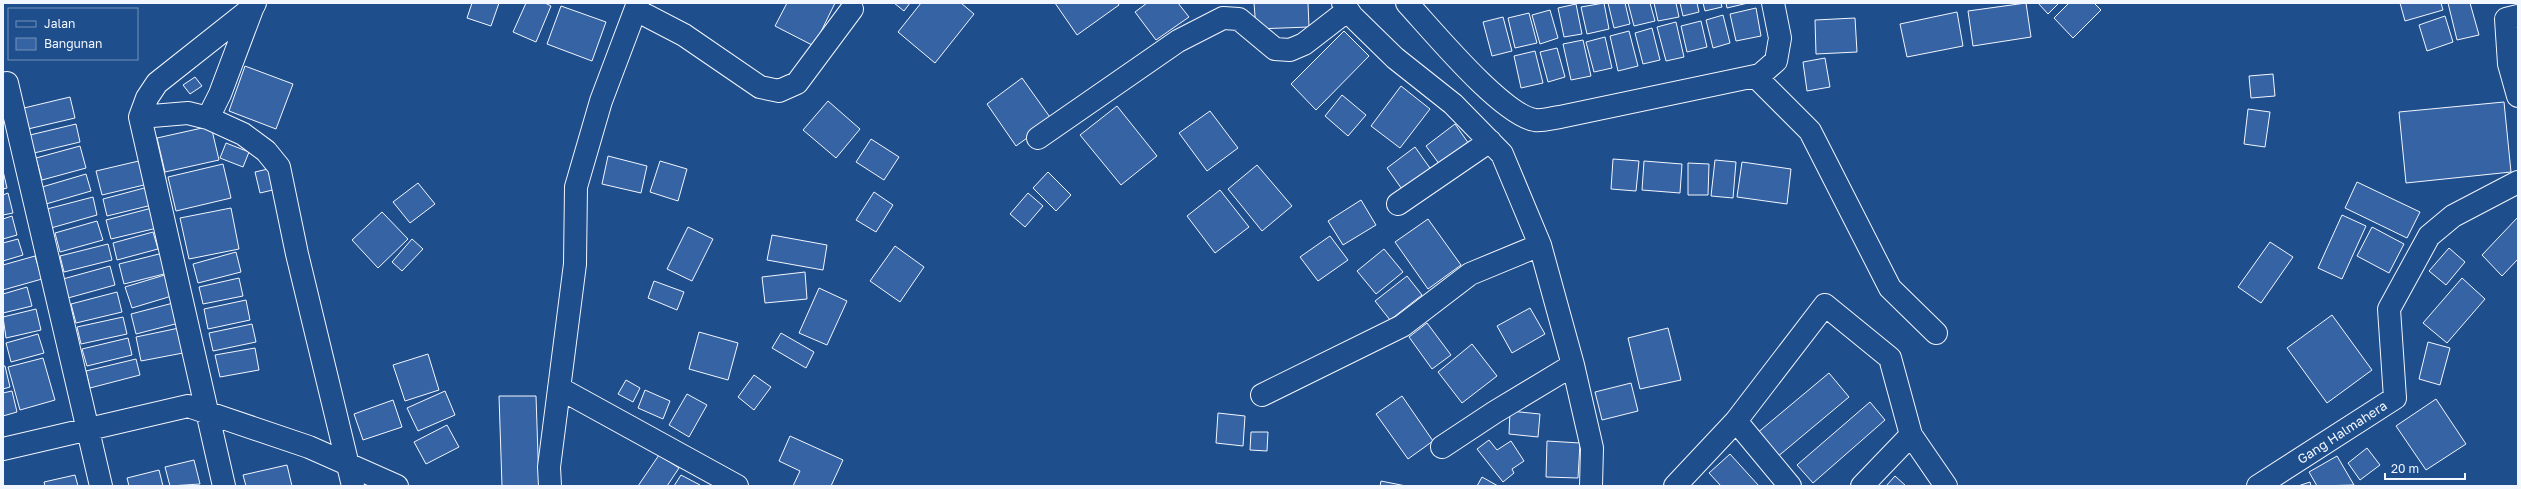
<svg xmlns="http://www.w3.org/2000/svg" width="2521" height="489" viewBox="0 0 2521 489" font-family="'Golos Text',sans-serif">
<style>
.building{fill:#3563a3;stroke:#f2f6ff}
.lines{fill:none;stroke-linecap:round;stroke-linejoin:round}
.minor-casing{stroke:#f2f6ff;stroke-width:24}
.minor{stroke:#1f4e8c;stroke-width:22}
.labels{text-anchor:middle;stroke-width:3;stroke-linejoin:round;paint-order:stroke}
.street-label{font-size:13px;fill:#f2f6ff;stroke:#1f4e8c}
</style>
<rect width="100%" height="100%" fill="#1f4e8c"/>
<path class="building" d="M472 3H499L491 26 467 18Z
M526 3H545L551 6 536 42 513 32Z
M787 3H835L814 46 775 26Z
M894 3H910L904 11Z
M921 3H961L974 14 935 63 898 32Z
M1055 3H1118L1119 5 1077 35Z
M1147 3H1178L1189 17 1156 40 1135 12Z
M1254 3H1308L1309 27 1256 29Z
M1604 3 1609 29 1587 34 1581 7Z
M1608 3H1625L1630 24 1614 28Z
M1628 3H1650L1655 21 1634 26Z
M1654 3H1676L1679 17 1658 21Z
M1680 3H1697L1699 12 1683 16Z
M1703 3H1721L1722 7 1705 11Z
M1726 3H1748L1727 8Z
M2026 3 2031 37 1973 46 1968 11Z
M2038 3H2059L2048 14Z
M2069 3H2094L2101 10 2073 38 2054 18Z
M2400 3H2441L2443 10 2405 21Z
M2448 3H2470L2479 35 2457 40Z
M1576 4 1582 34 1564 37 1558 8Z
M561 6 606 22 592 61 547 44Z
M1756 8 1761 36 1736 41 1730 14Z
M1550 10 1558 38 1540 44 1532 15Z
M1957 12 1963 46 1907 57 1900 24Z
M1529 13 1537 43 1515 48 1508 18Z
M1723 15 1730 43 1713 48 1706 20Z
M2445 16 2453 42 2427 51 2419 25Z
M1503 17 1512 51 1492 56 1483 22Z
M1855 18 1857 52 1816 54 1815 20Z
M1701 21 1707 47 1687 52 1681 26Z
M1676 22 1684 57 1666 61 1657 27Z
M1652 28 1660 60 1643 64 1635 33Z
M1344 31 1369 56 1316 110 1291 84Z
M1629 31 1638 66 1618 71 1610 36Z
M1605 37 1612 68 1594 72 1586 42Z
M1583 40 1591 76 1571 80 1563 44Z
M1557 48 1565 77 1548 82 1540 52Z
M1535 51 1543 83 1521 88 1514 56Z
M1825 58 1830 87 1807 91 1803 62Z
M245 66 293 84 276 129 229 111Z
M2273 74 2275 96 2251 98 2249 76Z
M195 77 202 86 190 94 183 85Z
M1022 78 1052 120 1016 146 987 104Z
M1401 86 1430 109 1400 148 1371 126Z
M1342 95 1366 115 1348 136 1325 116Z
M70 97 75 118 28 129 24 108Z
M828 101 860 129 836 158 803 130Z
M2504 102 2511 172 2406 183 2399 112Z
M1117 106 1157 156 1121 185 1080 135Z
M2248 109 2270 112 2265 147 2244 144Z
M1210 111 1238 148 1207 171 1179 133Z
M76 124 80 142 34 153 30 135Z
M1455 124 1469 144 1440 165 1426 146Z
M211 126 219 160 165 172 157 138Z
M871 139 899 157 884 180 856 162Z
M226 143 249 152 243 167 220 158Z
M80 146 86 168 42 180 36 158Z
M1415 147 1432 171 1404 192 1387 168Z
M608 156 647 166 641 193 602 184Z
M1613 159 1639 161 1636 191 1611 189Z
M143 160 148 184 102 195 96 171Z
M1715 160 1736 162 1733 198 1711 196Z
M660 161 687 169 678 201 650 192Z
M1644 161 1682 164 1680 193 1642 190Z
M1742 162 1791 169 1787 204 1737 197Z
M1688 163 1709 164 1708 195H1688Z
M223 164 231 198 176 211 168 177Z
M1257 165 1292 206 1262 231 1228 189Z
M272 168 277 189 260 193 255 172Z
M3 171 7 188 3 189Z
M1048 172 1071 195 1056 211 1033 188Z
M86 174 91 191 46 204 42 187Z
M2357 182 2420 212 2407 238 2345 208Z
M418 183 435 204 410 223 393 202Z
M148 187 152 205 107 216 103 199Z
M1220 190 1249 227 1215 253 1187 216Z
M874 192 893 205 876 232 856 220Z
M8 193 13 213 3 215V195Z
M1028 193 1043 206 1025 227 1010 214Z
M93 197 97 215 51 228 47 209Z
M1361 200 1376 225 1343 245 1328 221Z
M152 208 157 228 111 239 106 220Z
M231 208 239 249 189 259 180 218Z
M382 212 408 239 378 268 352 240Z
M2342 215 2366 226 2342 279 2318 268Z
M12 216 17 235 3 239V219Z
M2518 217V259L2502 276 2482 255Z
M1428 219 1461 265 1428 289 1395 242Z
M97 221 103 240 60 252 55 233Z
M688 227 713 239 692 281 667 269Z
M2372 227 2404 244 2389 273 2357 256Z
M153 232 158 249 117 260 113 243Z
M772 235 827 245 823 270 767 260Z
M1330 236 1348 260 1318 281 1300 257Z
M18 239 23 255 3 261V243Z
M412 239 423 249 402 271 392 262Z
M2270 242 2293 257 2261 303 2238 287Z
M108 244 112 260 64 272 60 256Z
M895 246 924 267 900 302 870 281Z
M2449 248 2465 262 2446 285 2429 271Z
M1384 249 1403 272 1376 294 1357 271Z
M236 252 241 272 198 283 193 264Z
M163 253 168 273 124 284 119 264Z
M35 256 42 279 3 290V265Z
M110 266 115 285 68 298 63 279Z
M805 272 807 299 765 303 762 277Z
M168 274 175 295 132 308 125 287Z
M1407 276 1422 295 1390 320 1375 301Z
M239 278 243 296 203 304 199 287Z
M2462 278 2485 299 2447 343 2423 323Z
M654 281 684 292 677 310 648 298Z
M27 287 32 306 3 313V294Z
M819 288 847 301 827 345 799 333Z
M117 292 122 312 76 323 71 304Z
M246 300 250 320 208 329 204 309Z
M177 302 183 322 136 334 131 314Z
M1530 308 1545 334 1512 353 1497 326Z
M36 309 41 330 6 338 3 317Z
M2332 315 2372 370 2327 403 2287 348Z
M123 317 127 334 81 344 77 327Z
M1427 323 1451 355 1432 369 1409 337Z
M252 324 256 342 213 351 209 333Z
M179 328 183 353 141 361 136 337Z
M1668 328 1681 380 1640 389 1628 338Z
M699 332 738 343 728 380 689 369Z
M781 333 814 352 806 368 772 348Z
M38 334 44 353 11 362 6 343Z
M128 338 132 355 87 366 82 349Z
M2428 342 2450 348 2440 385 2419 379Z
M1472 344 1497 376 1462 403 1438 372Z
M255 348 259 370 220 377 215 355Z
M428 354 439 390 405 401 393 365Z
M43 358 55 400 20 410 8 367Z
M136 359 140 375 90 388 86 371Z
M3 366H5L10 387 3 389Z
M1829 373 1849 397 1776 458 1756 434Z
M754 375 771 387 754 410 738 397Z
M626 380 640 388 633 402 618 394Z
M1631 383 1638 411 1602 420 1595 392Z
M645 390 670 401 663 419 638 408Z
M12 391 17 412 3 416V393Z
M445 391 455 415 418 431 407 408Z
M687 394 707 405 689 437 669 425Z
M499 396H536L539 486H502Z
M1402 396 1433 441 1408 459 1376 414Z
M2436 399 2466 444 2426 470 2396 426Z
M393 400 402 427 363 440 354 414Z
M1870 402 1885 420 1813 483 1797 465Z
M1510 411 1540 414 1538 437 1509 434Z
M1218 413 1245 416 1243 446 1216 443Z
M447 425 459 447 426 464 414 442Z
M1251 432H1268L1267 451 1250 450Z
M790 436 843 460 831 486H793L800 471 779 461Z
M1489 440 1497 450 1511 441 1524 461 1512 469 1514 473 1503 482 1477 449Z
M1547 441 1580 443 1578 478 1546 477Z
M2367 448 2380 465 2360 480 2348 463Z
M1730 454 1759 486H1721L1709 473Z
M659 455 679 468 667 486H638Z
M2337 456 2354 485 2317 486 2309 472Z
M194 460 200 484 170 486 165 467Z
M287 465 292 486H246L243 475Z
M159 470 163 486H129L127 478Z
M75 475 78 486H45L44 482Z
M681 475 700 485 699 486H674Z
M1895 476 1906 486H1886Z
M1482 477 1498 486H1477Z
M1381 481 1406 486H1380Z
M2310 482 2311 486H2298Z"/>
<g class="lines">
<defs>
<path id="minor" d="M1343 3 1352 16 1395 58 1453 104 1502 154 1540 245 1573 365 1592 448 1591 486
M1407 3C1432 30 1502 115 1535 120 1543 121 1552 118 1560 117L1760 75 1776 61 1780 38 1773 3
M636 10 684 35 760 87 779 91 797 83 852 9
M2518 16 2506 19 2509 64 2518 96
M1755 76 1810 131 1890 288 1936 333
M7 83 101 486
M140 117 188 113 208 118 220 94 252 9
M208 118 243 134 266 151 279 167 297 254 353 486
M1038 138 1178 41 1223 18 1239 19 1275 49 1290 50 1304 44 1348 10
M1398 204 1490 141
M559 388 737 486
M1262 395 1402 326 1470 274 1540 245
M1736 421 1790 486
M1442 447 1495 412 1573 365
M3 449 188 406 309 447 397 486
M224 486 140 117 147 98 157 83 253 7 255 3
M550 486 549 467 575 264 576 187 601 101 638 3
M1675 486 1736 421 1825 305 1890 358 1911 435 1946 486
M1862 486 1911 435
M2258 486 2395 398 2389 309 2429 236 2453 216 2518 182"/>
</defs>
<use href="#minor" class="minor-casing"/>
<use href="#minor" class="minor"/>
</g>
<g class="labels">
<g class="street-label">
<text transform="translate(2342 432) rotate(-33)" y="5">Gang Halmahera</text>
</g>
</g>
<rect width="2521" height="489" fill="none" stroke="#f2f6ff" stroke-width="8"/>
<rect x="8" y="8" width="130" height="52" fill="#1f4e8c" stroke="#7391ba"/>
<rect x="16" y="21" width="20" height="6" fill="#1f4e8c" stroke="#7391ba"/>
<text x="44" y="28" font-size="12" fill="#f2f6ff">Jalan</text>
<rect x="16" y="38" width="20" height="12" fill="#3563a3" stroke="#7391ba"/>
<text x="44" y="48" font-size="12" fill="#f2f6ff">Bangunan</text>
<path d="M2385 473v6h80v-6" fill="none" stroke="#f2f6ff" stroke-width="2"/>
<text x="2391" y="473" font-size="12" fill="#f2f6ff" stroke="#1f4e8c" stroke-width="3" paint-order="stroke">20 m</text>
</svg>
